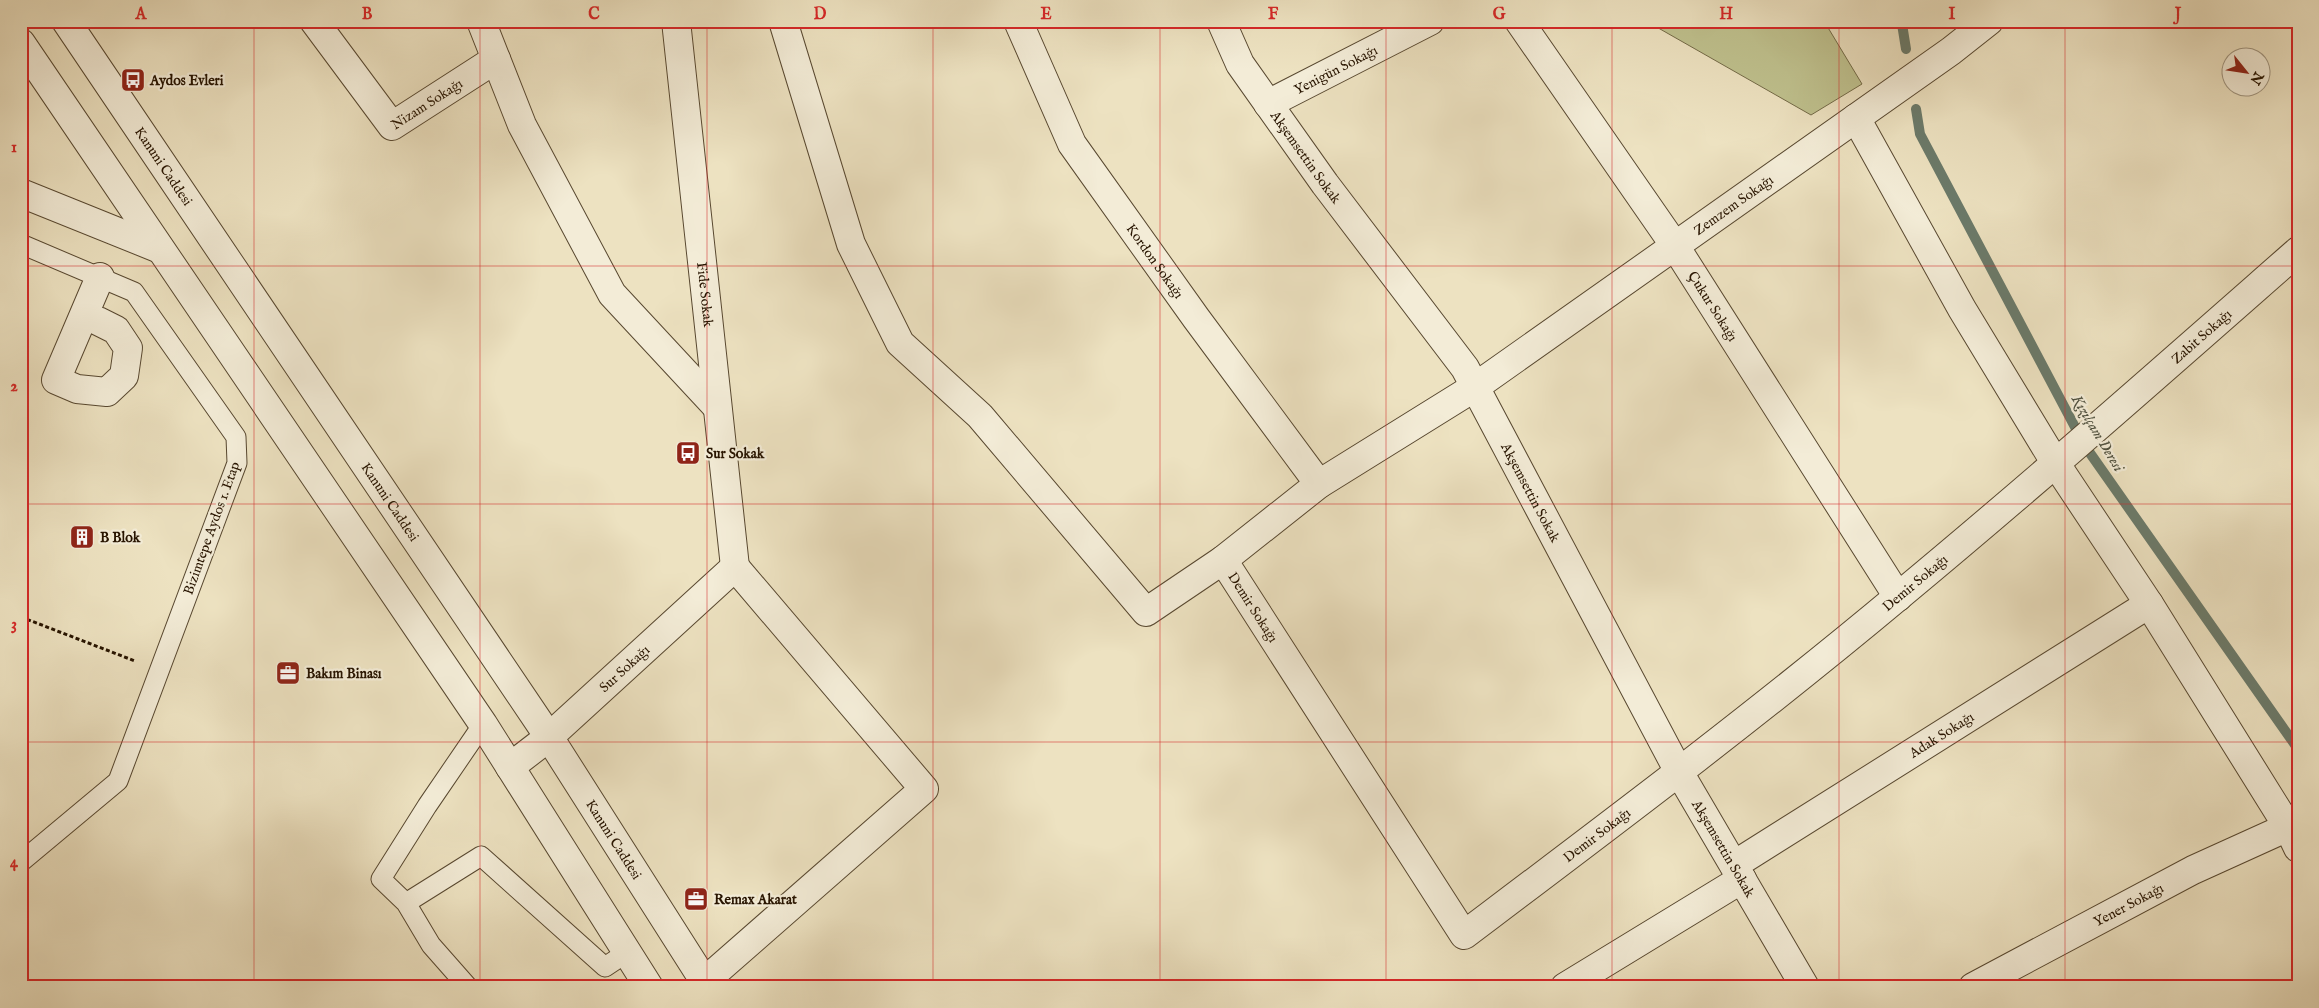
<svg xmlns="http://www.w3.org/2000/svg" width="2319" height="1008" viewBox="0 0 2319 1008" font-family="'IM FELL English',serif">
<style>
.green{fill:#bfc18e;stroke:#736a47}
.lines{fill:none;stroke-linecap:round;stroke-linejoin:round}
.stream{stroke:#6b7a6a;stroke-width:10}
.service-casing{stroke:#584830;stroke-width:21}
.minor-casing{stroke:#584830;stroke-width:30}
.tertiary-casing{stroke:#584830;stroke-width:30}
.path{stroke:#271400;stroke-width:3;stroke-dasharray:4 2.5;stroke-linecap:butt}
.service{stroke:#f3ecd7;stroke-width:19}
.minor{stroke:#f3ecd7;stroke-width:28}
.tertiary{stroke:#f3ecd7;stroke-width:28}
.grid{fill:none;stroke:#d62828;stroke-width:1;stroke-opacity:0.55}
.labels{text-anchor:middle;stroke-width:4.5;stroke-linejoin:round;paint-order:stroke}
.street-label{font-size:14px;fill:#271400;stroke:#f3ecd7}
.poi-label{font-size:14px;font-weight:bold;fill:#271400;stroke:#f3ecd7;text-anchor:start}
.water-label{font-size:15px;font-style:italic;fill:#4f503e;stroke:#f3ecd7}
.neatline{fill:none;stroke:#d62828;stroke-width:2}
.grid-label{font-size:16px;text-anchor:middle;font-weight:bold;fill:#d62828}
</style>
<rect width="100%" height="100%" fill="#ede2c1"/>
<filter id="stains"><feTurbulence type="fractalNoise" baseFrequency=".004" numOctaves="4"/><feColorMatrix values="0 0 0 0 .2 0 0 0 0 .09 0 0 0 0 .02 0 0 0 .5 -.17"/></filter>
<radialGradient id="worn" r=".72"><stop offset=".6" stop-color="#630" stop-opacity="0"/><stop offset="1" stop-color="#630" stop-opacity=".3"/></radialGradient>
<path class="green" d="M1646 21H1824L1862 84 1811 115Z"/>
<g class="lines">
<path class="stream" d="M1898 21 1902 24 1906 49
M1916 109 1920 134 2085 446 2298 749"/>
<defs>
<path id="service" d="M21 244 134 292 236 437 237 463 118 781 21 862
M406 903 381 879 427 806 483 724
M468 987 431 945 406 903 481 856 605 967 626 953"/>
<g id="minor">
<path id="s1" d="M314 21 392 126 496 59"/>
<path d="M481 21 522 125 612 294 717 407"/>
<path id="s2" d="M676 21 735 567"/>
<path id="s3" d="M783 21 851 244 900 343 980 416 1146 612 1223 560 1319 484 1475 387 1951 51 1989 21"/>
<path id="s4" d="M1018 21 1072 144 1196 318 1319 484"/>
<path id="s5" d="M1221 21 1240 64 1325 184 1465 368 1679 772 1805 987"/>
<path id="s6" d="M1519 21 1675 246 1898 597"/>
<path id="s7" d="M1268 104 1430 21"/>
<path d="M1856 118 1962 309 2056 464 2149 604 2288 827 2298 848"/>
<path d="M21 193 160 249"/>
<path d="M98 321 116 330 128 348 124 376 107 392 77 389 56 380 100 277"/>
<path id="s8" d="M1223 560 1464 935C1611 824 1759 713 1900 595 2035 483 2166 367 2298 251"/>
<path id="s9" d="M510 767 549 737 735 567"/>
<path id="s10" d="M1734 865 2149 604"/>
<path d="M705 981 924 789 735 567"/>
<path d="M1565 987 1742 879"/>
<path id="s11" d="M1973 987 2193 870 2288 827"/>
</g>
<g id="tertiary">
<path id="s12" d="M66 21 549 737 708 987"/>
<path d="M21 43 483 724 649 987"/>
</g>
</defs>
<use href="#service" class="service-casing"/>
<use href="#minor" class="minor-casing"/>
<use href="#tertiary" class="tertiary-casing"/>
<path class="path" d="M21 617 135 661"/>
<use href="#service" class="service"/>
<use href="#minor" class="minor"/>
<use href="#tertiary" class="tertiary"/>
</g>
<path class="grid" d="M254 21V987M480 21V987M707 21V987M933 21V987M1160 21V987M1386 21V987M1612 21V987M1839 21V987M2065 21V987M21 266H2298M21 504H2298M21 742H2298"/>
<defs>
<symbol id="bus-square" viewBox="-11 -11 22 22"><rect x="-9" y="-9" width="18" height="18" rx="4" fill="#8f2418" stroke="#f3ecd7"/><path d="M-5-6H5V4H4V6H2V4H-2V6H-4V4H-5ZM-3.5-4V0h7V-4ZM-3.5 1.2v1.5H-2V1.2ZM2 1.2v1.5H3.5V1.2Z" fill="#fff"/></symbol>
<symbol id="building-square" viewBox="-11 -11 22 22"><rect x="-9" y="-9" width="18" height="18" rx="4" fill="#8f2418" stroke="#f3ecd7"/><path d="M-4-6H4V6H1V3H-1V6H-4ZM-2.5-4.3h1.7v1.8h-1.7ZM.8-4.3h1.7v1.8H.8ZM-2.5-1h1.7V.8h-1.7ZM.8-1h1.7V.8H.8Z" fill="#fff"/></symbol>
<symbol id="office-square" viewBox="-11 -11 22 22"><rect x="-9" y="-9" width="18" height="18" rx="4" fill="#8f2418" stroke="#f3ecd7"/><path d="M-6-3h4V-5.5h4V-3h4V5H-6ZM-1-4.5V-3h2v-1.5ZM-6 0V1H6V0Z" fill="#fff"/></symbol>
</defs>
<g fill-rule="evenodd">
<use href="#bus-square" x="119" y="66" width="28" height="28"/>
<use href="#bus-square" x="674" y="439" width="28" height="28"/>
<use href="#building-square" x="68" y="523" width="28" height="28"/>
<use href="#office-square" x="274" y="659" width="28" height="28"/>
<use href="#office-square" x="682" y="885" width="28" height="28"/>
</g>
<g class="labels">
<g class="street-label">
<text dy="5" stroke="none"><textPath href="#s7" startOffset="76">Yenigün Sokağı</textPath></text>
<text dy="5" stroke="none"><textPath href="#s1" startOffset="172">Nizam Sokağı</textPath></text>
<text dy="5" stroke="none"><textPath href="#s5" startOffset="161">Akşemsettin Sokak</textPath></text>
<text dy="5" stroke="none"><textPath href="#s12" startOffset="175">Kanuni Caddesi</textPath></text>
<text dy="5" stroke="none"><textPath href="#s3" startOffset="1424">Zemzem Sokağı</textPath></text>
<text dy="5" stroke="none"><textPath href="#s4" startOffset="278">Kordon Sokağı</textPath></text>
<text dy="5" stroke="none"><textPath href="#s2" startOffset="275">Fide Sokak</textPath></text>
<text dy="5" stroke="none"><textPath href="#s6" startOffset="345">Çukur Sokağı</textPath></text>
<text dy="5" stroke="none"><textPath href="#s8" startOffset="1396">Zabit Sokağı</textPath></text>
<text dy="5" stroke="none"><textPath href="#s5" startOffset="566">Akşemsettin Sokak</textPath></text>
<text dy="5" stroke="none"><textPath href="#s12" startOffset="580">Kanuni Caddesi</textPath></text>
<text transform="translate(211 528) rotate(-70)" y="5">Bizimtepe Aydos 1. Etap</text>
<text dy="5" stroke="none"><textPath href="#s8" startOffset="1018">Demir Sokağı</textPath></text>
<text dy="5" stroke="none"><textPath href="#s8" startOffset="56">Demir Sokağı</textPath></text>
<text dy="5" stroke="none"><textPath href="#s9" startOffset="151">Sur Sokağı</textPath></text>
<text dy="5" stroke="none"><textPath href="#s10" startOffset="245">Adak Sokağı</textPath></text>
<text dy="5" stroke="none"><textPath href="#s8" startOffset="612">Demir Sokağı</textPath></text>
<text dy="5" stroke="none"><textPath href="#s12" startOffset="985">Kanuni Caddesi</textPath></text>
<text dy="5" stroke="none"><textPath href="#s5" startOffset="971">Akşemsettin Sokak</textPath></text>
<text dy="5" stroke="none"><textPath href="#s11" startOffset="176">Yener Sokağı</textPath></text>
</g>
<g class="poi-label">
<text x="150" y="85">Aydos Evleri</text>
<text x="706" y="458">Sur Sokak</text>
<text x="100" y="542">B Blok</text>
<text x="306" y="678">Bakım Binası</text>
<text x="714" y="904">Remax Akarat</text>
</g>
<g class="water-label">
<text transform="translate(2098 433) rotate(59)" y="5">Kızılçam Deresi</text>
</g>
</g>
<rect width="2319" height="1008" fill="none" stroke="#ede2c1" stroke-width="55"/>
<g transform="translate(2246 72) rotate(120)"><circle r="24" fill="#f3ecd7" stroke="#a19681"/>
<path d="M0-4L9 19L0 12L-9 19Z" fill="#8f2418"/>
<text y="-8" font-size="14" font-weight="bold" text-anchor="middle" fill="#271400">N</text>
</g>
<rect x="28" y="28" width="2264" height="952" class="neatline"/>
<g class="grid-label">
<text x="141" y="19">A</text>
<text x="367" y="19">B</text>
<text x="594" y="19">C</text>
<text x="820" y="19">D</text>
<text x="1046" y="19">E</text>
<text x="1273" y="19">F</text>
<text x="1499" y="19">G</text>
<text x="1726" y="19">H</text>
<text x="1952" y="19">I</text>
<text x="2178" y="19">J</text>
<text x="14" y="152">1</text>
<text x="14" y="391">2</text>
<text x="14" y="629">3</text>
<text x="14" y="867">4</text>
</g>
<rect width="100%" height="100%" filter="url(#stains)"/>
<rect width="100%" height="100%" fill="url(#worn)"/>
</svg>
